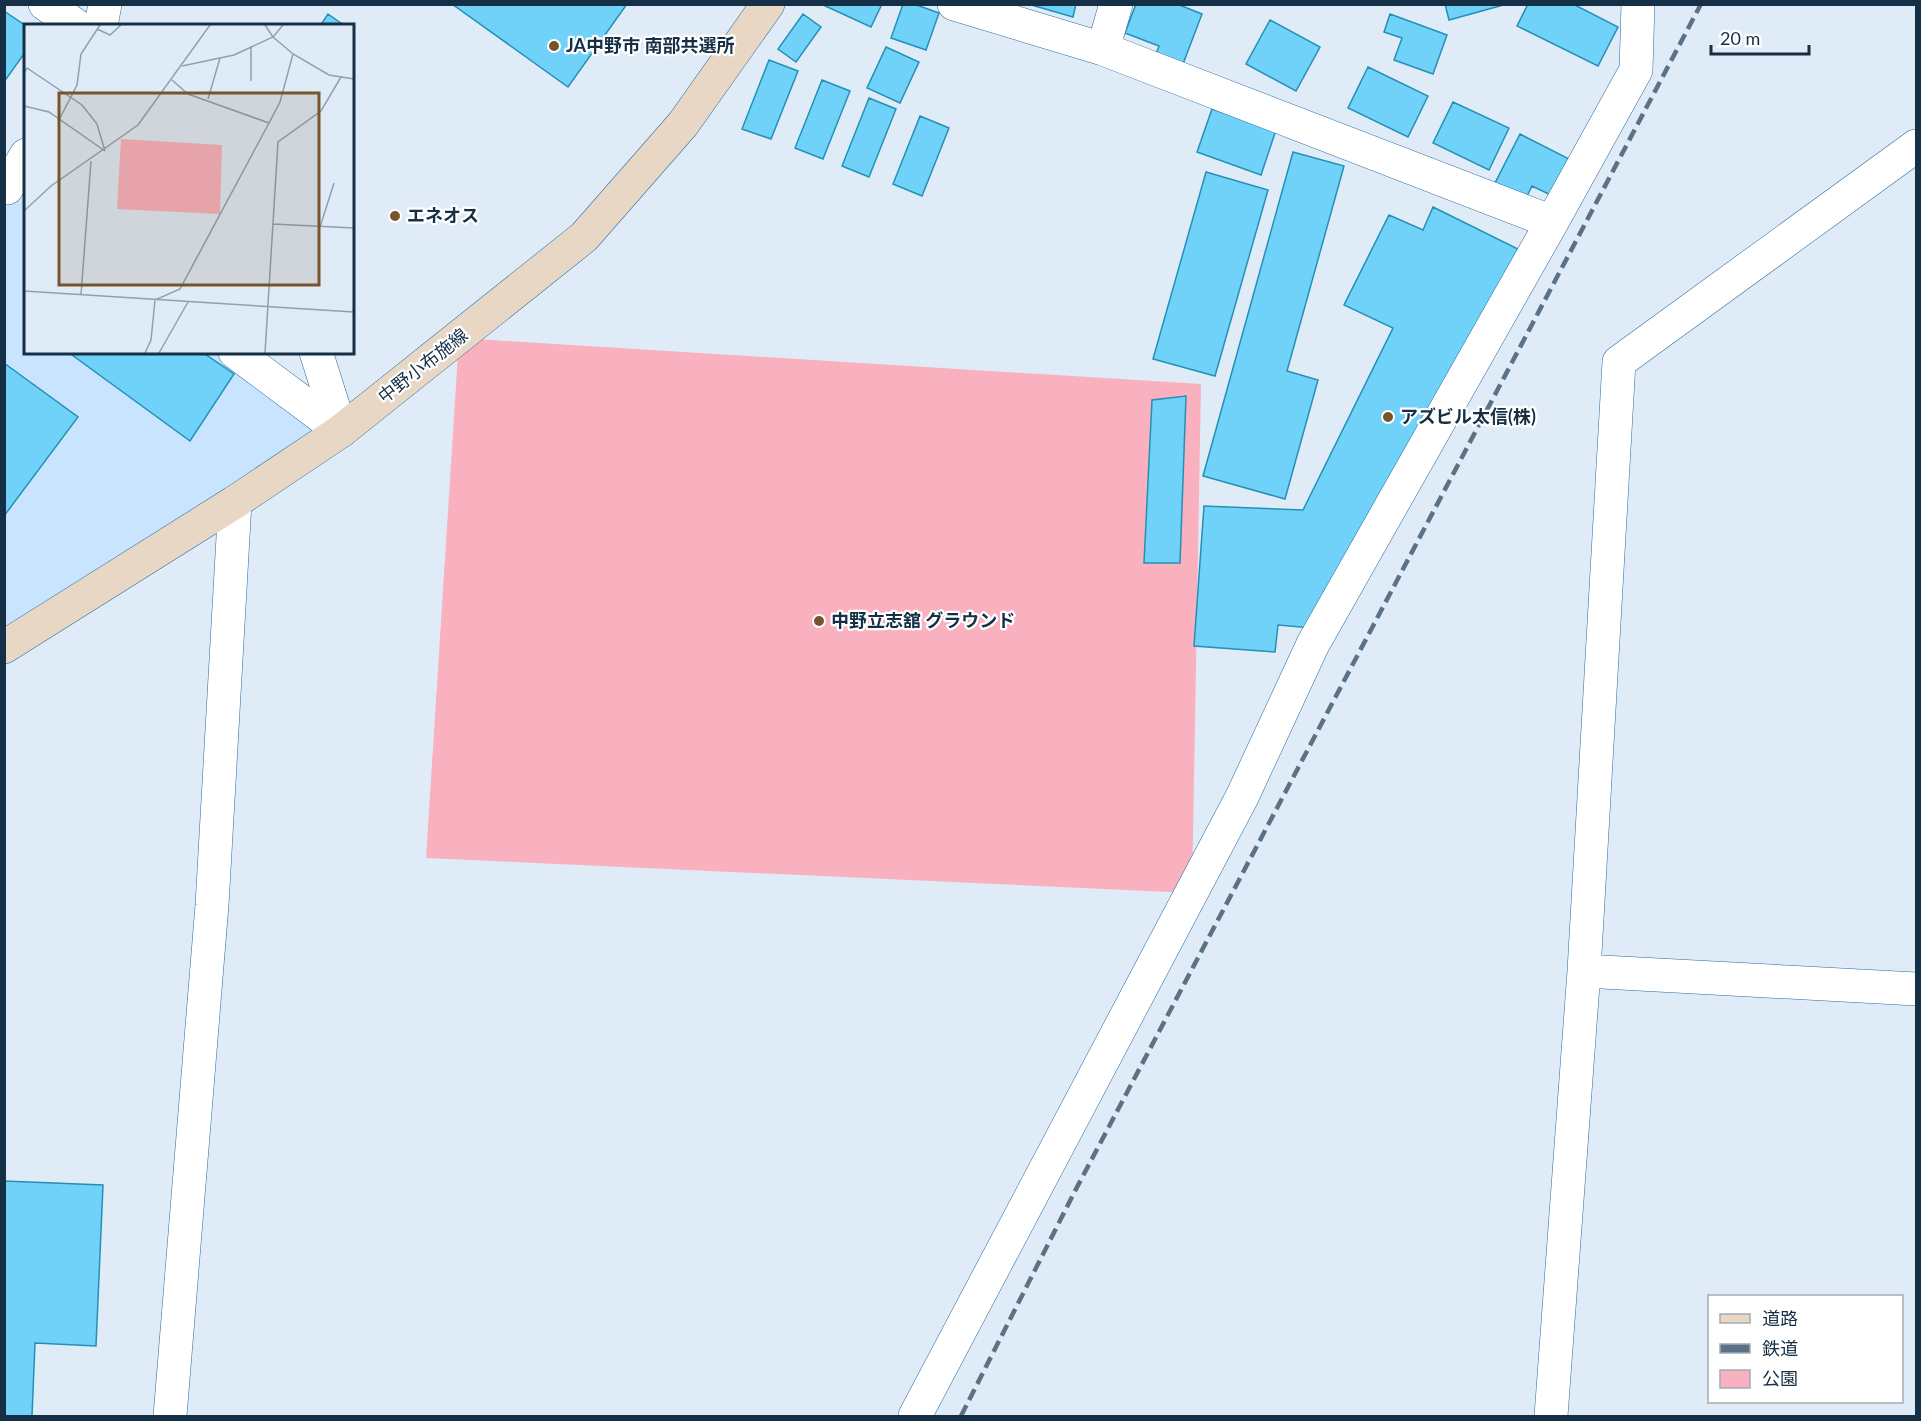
<svg xmlns="http://www.w3.org/2000/svg" width="1921" height="1421" viewBox="0 0 1921 1421" font-family="Lato,'Noto Sans JP',sans-serif">
<style>
.built{fill:#c8e4fe}
.green{fill:#fab1bf}
.building{fill:#70d2f9;stroke:#2490b4;stroke-width:1.5}
.lines{fill:none;stroke-linecap:round;stroke-linejoin:round}
.minor-casing{stroke:#296ba0;stroke-width:34}
.secondary-casing{stroke:#296ba0;stroke-width:34}
.minor{stroke:#fff;stroke-width:33}
.secondary{stroke:#e8d7c4;stroke-width:33}
.rail{stroke:#5b7185;stroke-width:4.5;stroke-dasharray:12 6;stroke-linecap:butt}
.poi-dot{fill:#78542d;stroke:#fff;stroke-width:2}
.labels{text-anchor:middle;stroke-width:4.5;stroke-linejoin:round;paint-order:stroke}
.poi-label{font-size:18px;font-weight:bold;fill:#142f46;stroke:#fff;text-anchor:start}
.street-label{font-size:18px;fill:#142f46;stroke:#fff}
.inset-road{fill:none;stroke:#8ea0b1;stroke-width:1.5}
.view{fill:#78542d;fill-opacity:0.15;stroke:#78542d;stroke-width:3}
.inset-edge{fill:none;stroke:#142f46;stroke-width:3}
</style>
<rect width="100%" height="100%" fill="#dfecf8"/>
<path class="built" d="M5 186 25 201 26 352 235 353 341 431 5 647Z"/>
<path class="green" d="M459 338 1201 384 1192 893 426 858Z"/>
<path class="building" d="M452 4H627L568 87Z
M821 4H882L871 27Z
M903 4H914L939 13 926 50 891 38Z
M1028 4H1076L1073 17Z
M1136 4H1177L1202 14 1183 64 1156 54 1159 46 1125 33Z
M1445 4H1507L1449 20Z
M1528 4H1573L1618 27 1598 66 1517 26Z
M4 11 26 26V51L4 82Z
M328 14 345 26H320Z
M803 14 821 27 796 62 778 49Z
M1390 14 1447 35 1433 74 1394 60 1402 38 1384 32Z
M1270 20 1320 47 1296 91 1246 64Z
M886 47 919 62 900 103 867 88Z
M769 60 798 71 771 139 742 129Z
M1368 67 1428 96 1408 137 1348 108Z
M822 80 850 91 823 159 795 148Z
M869 98 896 109 869 177 842 166Z
M1453 102 1509 128 1489 170 1433 143Z
M1212 109 1276 130 1261 175 1197 152Z
M920 116 949 128 922 196 893 184Z
M1520 134 1573 161 1555 197 1532 186 1525 200 1494 185Z
M1293 152 1344 166 1287 371 1318 380 1285 499 1203 476Z
M1206 172 1268 190 1215 376 1153 359Z
M1433 207 1518 249 1312 628 1278 625 1275 652 1194 646 1204 506 1303 510 1393 328 1344 305 1389 215 1423 230Z
M68 352H202L234 374 190 441Z
M4 363 78 417 4 516Z
M1186 396 1180 563H1144L1152 400Z
M4 1181 103 1185 96 1346 35 1343 32 1416H4Z"/>
<g class="lines">
<defs>
<path id="minor" d="M45 4 77 26
M954 4 1103 49 1552 222 1636 70 1638 4
M101 26 105 4
M1103 49 1116 4
M7 188 26 155
M235 352 341 431
M316 352 341 431
M1584 971 1916 989
M170 1416 212 905 235 502
M915 1416 1242 797 1313 644 1552 222
M1551 1416 1584 971 1619 362 1916 146"/>
<path id="secondary" d="M4 647 235 502 341 431 584 237 683 124 768 4"/>
</defs>
<use href="#minor" class="minor-casing"/>
<use href="#secondary" class="secondary-casing"/>
<use href="#minor" class="minor"/>
<use href="#secondary" class="secondary"/>
<path class="rail" d="M961 1416 1075 1191 1701 4"/>
</g>
<g class="poi-dot">
<circle cx="554" cy="46" r="6"/>
<circle cx="395" cy="216" r="6"/>
<circle cx="1388" cy="417" r="6"/>
<circle cx="819" cy="621" r="6"/>
</g>
<g class="labels">
<g class="poi-label">
<text x="566" y="52">JA中野市 南部共選所</text>
<text x="407" y="222">エネオス</text>
<text x="1400" y="423">アズビル太信(株)</text>
<text x="831" y="627">中野立志舘 グラウンド</text>
</g>
<g class="street-label">
<text transform="translate(423 366) rotate(-38)" y="6">中野小布施線</text>
</g>
</g>
<g transform="translate(24 24)">
<rect width="330" height="330" fill="#dfecf8"/>
<path d="M97 115 198 121 196 190 93 185Z" fill="#fab1bf"/>
<path class="inset-road" d="M241 1 249 13 269 30 305 51 330 55M73 5 86 11 97 1M227 22V57M158 42 210 31 249 13 259 1M0 49 3 44 58 81 73 100 81 127M148 56 164 70 245 99 256 78 269 30M184 75 196 34M0 82 25 88 81 127M36 94 53 61 57 30 76 1M0 187 27 162 114 101 186 1M249 200 330 204M296 203 310 159M0 267 330 288M57 271 67 137M121 329 127 316 131 276 156 265 245 99M135 329 164 278M241 329 254 118 297 87 317 53"/>
<path class="view" d="M35 69H295V261H35Z"/>
<rect width="330" height="330" class="inset-edge"/>
</g>
<rect width="1921" height="1421" fill="none" stroke="#142f46" stroke-width="12"/>
<rect x="1708" y="1295" width="195" height="108" fill="#ffffff" stroke="#a1acb5" stroke-width="1.5"/>
<rect x="1720" y="1314" width="30" height="9" fill="#e8d7c4" stroke="#a1acb5" stroke-width="1.5"/>
<text x="1762" y="1325" font-size="18" fill="#142f46">道路</text>
<rect x="1720" y="1344" width="30" height="9" fill="#5b7185" stroke="#a1acb5" stroke-width="1.5"/>
<text x="1762" y="1355" font-size="18" fill="#142f46">鉄道</text>
<rect x="1720" y="1370" width="30" height="18" fill="#fab1bf" stroke="#a1acb5" stroke-width="1.5"/>
<text x="1762" y="1385" font-size="18" fill="#142f46">公園</text>
<path d="M1711 45v9h98v-9" fill="none" stroke="#142f46" stroke-width="3"/>
<text x="1720" y="45" font-size="18" fill="#142f46" stroke="#ffffff" stroke-width="4.5" paint-order="stroke">20 m</text>
</svg>
